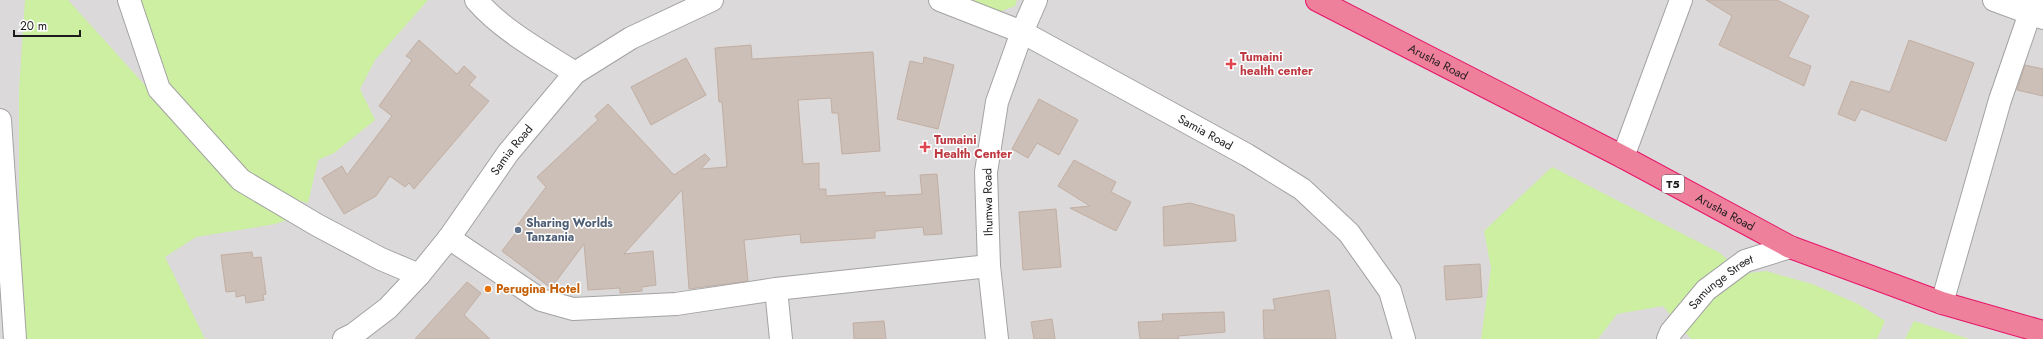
<svg xmlns="http://www.w3.org/2000/svg" width="2043" height="339" viewBox="0 0 2043 339" font-family="Jost,sans-serif">
<style>
.residential{fill:#dbd9d9}
.grass{fill:#ccefa1}
.building{fill:#cbbfb7;stroke:#c2aea2}
.lines{fill:none;stroke-linecap:round;stroke-linejoin:round}
.minor-casing{stroke:#a3a3a3;stroke-width:24}
.highway-casing{stroke:#e71368;stroke-width:24}
.minor{stroke:#fff;stroke-width:22}
.highway{stroke:#ee809b;stroke-width:22}
.health-dot{fill:#e0444e;stroke:#fff;stroke-width:1.5}
.service-dot{fill:#5c6f8a;stroke:#fff;stroke-width:1.5}
.food-dot{fill:#e8710a;stroke:#fff;stroke-width:1.5}
.labels{text-anchor:middle;stroke-width:3;stroke-linejoin:round;paint-order:stroke}
.shield{fill:#fff;stroke:#606060;stroke-width:1}
.shield-label{font-size:11px;font-weight:bold;fill:#1c1c1c}
.health-label{font-size:12px;font-weight:bold;fill:#be3a42;stroke:#fff;text-anchor:start}
.street-label{font-size:12px;fill:#1c1c1c;stroke:#fff}
.service-label{font-size:12px;font-weight:bold;fill:#4e5e75;stroke:#fff;text-anchor:start}
.food-label{font-size:12px;font-weight:bold;fill:#c56008;stroke:#fff;text-anchor:start}
</style>
<rect width="100%" height="100%" fill="#efe9e1"/>
<path class="residential" d="M0 0H2043V339H0Z"/>
<path class="grass" d="M25 0H68L180 124 287 220 275 224 196 237 165 257 205 339H27L21 305 19 197V91Z
M141 0H428L375 60 360 89 375 120 334 153 318 160 308 203 282 196 231 158 173 91 149 32Z
M967 0H1017L1015 6 999 12Z
M1552 167 1720 253 1742 274 1766 271 1812 284 1858 304 1885 321 1877 339H1691L1663 306 1617 314 1598 339H1481L1491 268 1484 231Z
M1914 321 1969 339H1905Z"/>
<path class="building" d="M1706 0H1777L1809 16 1788 57 1811 66 1804 86 1719 45 1732 16Z
M419 40 457 74 464 66 476 77 469 85 489 101 414 189 409 183 405 187 390 176 376 196 344 214 322 178 342 166 347 175 392 116 379 106 412 60 406 56Z
M1909 40 1974 63 1946 141 1861 109 1855 121 1838 114 1851 81 1890 92Z
M751 45 752 59 873 52 880 151 842 154 838 113H832L831 98 798 100 803 164 819 163V189H826V196L885 192V196L922 194 920 175 937 174 942 234 924 235 923 227 875 231V238L828 241 801 243 800 234 744 240 748 281 689 289 682 190 624 254 653 251 656 285 642 287V291L620 293V288L588 290 584 244 551 288 502 251 518 230 516 227 546 187 537 177 598 120 595 116 608 104 674 175 705 154 710 159 701 169 727 167 722 102H719L715 48Z
M924 57 954 65 938 129 897 119 910 61 923 64Z
M686 58 706 95 651 125 631 87Z
M2025 65 2043 69V96L2017 90Z
M1039 99 1078 120 1059 155 1037 143 1028 158 1012 149Z
M1074 160 1116 182 1111 192 1131 202 1116 231 1070 208 1090 206 1058 186Z
M1190 203 1234 215 1236 241 1164 246 1163 207Z
M1056 209 1061 267 1023 270 1019 212Z
M252 252 253 258 261 257 266 294 263 295 264 300 246 303 245 295 236 297V291L226 292 221 255Z
M1480 264 1482 297 1446 300 1444 266Z
M467 282 481 293 464 315 490 339H415Z
M1329 290 1336 339H1264L1263 310H1275L1273 299Z
M1224 312 1225 332 1178 336 1179 339H1140L1138 322 1163 321 1162 314Z
M1052 319 1055 339H1034L1031 322Z
M884 321 886 339H854L853 323Z"/>
<g class="lines">
<defs>
<g id="minor">
<path d="M129 0 159 89 241 180 317 225 381 259 419 275"/>
<path d="M476 0C503 31 541 51 575 73"/>
<path id="s1" d="M940 0 1022 32 1247 155 1302 189 1349 233 1390 291 1404 339"/>
<path d="M1994 0 2043 18"/>
<path d="M0 120 15 339"/>
<path d="M1623 157 1681 0"/>
<path d="M449 238 541 300 573 309 676 304 776 289 989 266"/>
<path d="M776 289 781 339"/>
<path d="M1942 303 2000 100 2030 13 2038 0"/>
<path id="s2" d="M344 339 354 334 388 308 419 275 449 238 508 153 575 73 631 38 712 0"/>
<path d="M997 339 989 266 986 172 997 102 1022 32 1036 0"/>
<path id="s3" d="M1668 339 1671 332 1706 290 1745 261 1790 247"/>
</g>
<g id="highway">
<path id="s4" d="M1317 0 1623 157 1790 247 1942 303 2043 332"/>
</g>
</defs>
<use href="#minor" class="minor-casing"/>
<use href="#highway" class="highway-casing"/>
<use href="#minor" class="minor"/>
<use href="#highway" class="highway"/>
</g>
<g class="health-dot">
<path d="M1229 58h4v4h4v4h-4v4h-4v-4h-4v-4h4z"/>
<path d="M923 141h4v4h4v4h-4v4h-4v-4h-4v-4h4z"/>
</g>
<circle class="service-dot" cx="518" cy="230" r="4"/>
<circle class="food-dot" cx="488" cy="289" r="4"/>
<g class="labels">
<rect class="shield" x="1662" y="175" width="22" height="18" rx="3"/>
<g class="shield-label">
<text x="1673" y="188">T5</text>
</g>
<g class="health-label">
<text x="1240" y="61">Tumaini<tspan x="1240" dy="14">health center</tspan></text>
<text x="934" y="144">Tumaini<tspan x="934" dy="14">Health Center</tspan></text>
</g>
<g class="street-label">
<text dy="4" stroke="none"><textPath href="#s4" startOffset="136">Arusha Road</textPath></text>
<text dy="4" stroke="none"><textPath href="#s1" startOffset="297">Samia Road</textPath></text>
<text dy="4" stroke="none"><textPath href="#s2" startOffset="255">Samia Road</textPath></text>
<text transform="translate(988 202) rotate(-91)" y="4">Ihumwa Road</text>
<text dy="4" stroke="none"><textPath href="#s4" startOffset="460">Arusha Road</textPath></text>
<text dy="4" stroke="none"><textPath href="#s3" startOffset="79">Samunge Street</textPath></text>
</g>
<g class="service-label">
<text x="526" y="227">Sharing Worlds<tspan x="526" dy="14">Tanzania</tspan></text>
</g>
<g class="food-label">
<text x="496" y="293">Perugina Hotel</text>
</g>
</g>
<path d="M14 30v6h66v-6" fill="none" stroke="#1c1c1c" stroke-width="2"/>
<text x="20" y="30" font-size="12" fill="#1c1c1c" stroke="#ffffff" stroke-width="3" paint-order="stroke">20 m</text>
</svg>
